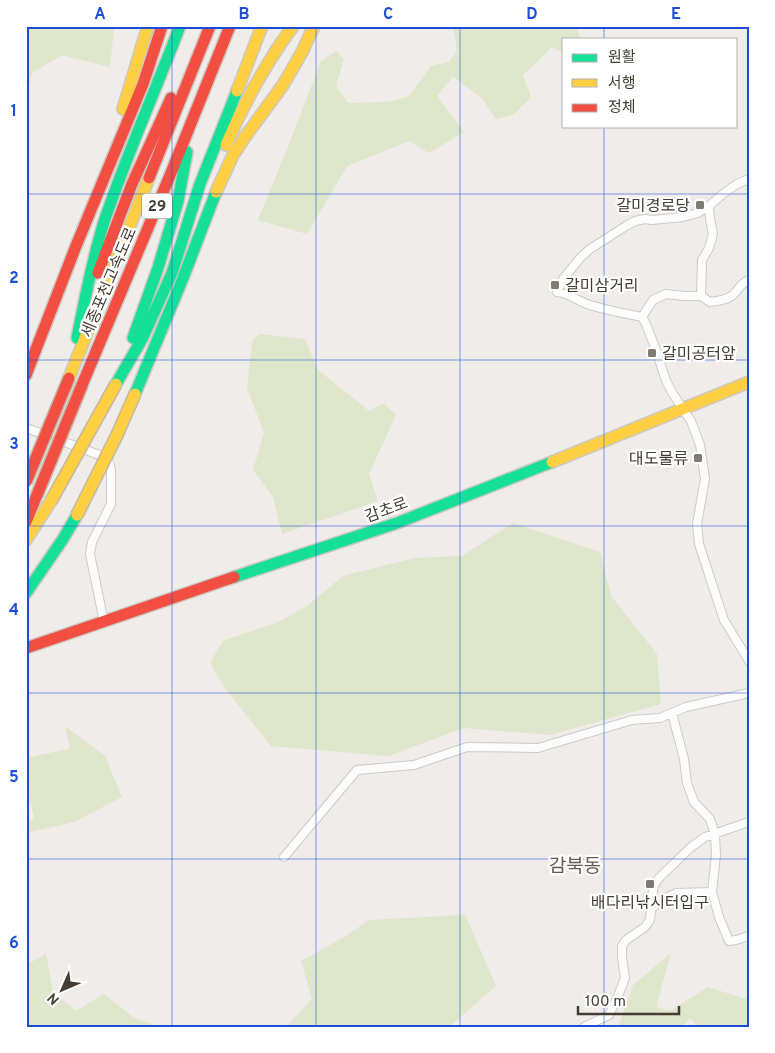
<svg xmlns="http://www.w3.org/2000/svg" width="775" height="1053" viewBox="0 0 775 1053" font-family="Overpass,'Noto Sans KR',sans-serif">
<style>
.green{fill:#dee6cb}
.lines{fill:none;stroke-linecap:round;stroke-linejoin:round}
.street-casing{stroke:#cdcac7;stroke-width:10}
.fast-casing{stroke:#cdc8c1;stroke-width:14}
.slow-casing{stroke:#cdc8c1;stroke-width:14}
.jam-casing{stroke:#cdc8c1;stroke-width:14}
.street{stroke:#fdfcfc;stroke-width:8}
.fast{stroke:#16e098;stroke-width:11}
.slow{stroke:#ffcf43;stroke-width:11}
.jam{stroke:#f24e42;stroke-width:11}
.slow-bridge-casing{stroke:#c4b7a7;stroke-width:14;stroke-linecap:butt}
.jam-bridge-casing{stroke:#c4b7a7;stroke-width:14;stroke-linecap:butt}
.slow-bridge{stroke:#ffcf43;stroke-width:11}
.jam-bridge{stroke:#f24e42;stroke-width:11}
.grid{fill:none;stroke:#1d4ed8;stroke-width:1;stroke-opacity:0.55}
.poi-dot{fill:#807a75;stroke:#fff;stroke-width:2}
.labels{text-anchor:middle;stroke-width:4.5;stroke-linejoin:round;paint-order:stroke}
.shield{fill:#fff;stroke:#7c7772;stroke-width:1}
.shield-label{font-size:15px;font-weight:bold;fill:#443d36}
.poi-label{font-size:16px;fill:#443d36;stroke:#fff;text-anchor:end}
.street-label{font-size:16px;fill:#443d36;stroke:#fff}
.quarter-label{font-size:19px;fill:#655a4f;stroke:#fff}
.neatline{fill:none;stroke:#1d4ed8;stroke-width:2}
.grid-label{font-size:16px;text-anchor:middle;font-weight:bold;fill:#1d4ed8}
</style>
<rect width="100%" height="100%" fill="#efece9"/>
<path class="green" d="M26 26H114L110 67 62 55 32 73 26 100Z
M453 26H575L581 39H564V53L552 47 523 75 531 97 513 115 496 119 482 98 453 77 437 96 464 132 429 153 409 141 347 166 307 234 258 220 287 149 321 61 336 51 344 59 336 86 348 103 388 102 408 97 431 66 449 62 457 51Z
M260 334 305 339 318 370 369 411 383 403 396 415 369 474 378 501 282 534 273 497 253 470 264 433 247 388 252 341Z
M513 523 600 552 611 596 657 654 661 704 550 735 464 728 388 756 271 746 224 687 210 663 223 641 276 623 307 606 343 576 415 558 462 556Z
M65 726 105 756 122 797 74 822 26 833V824L34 818 26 780V753L29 757 70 749Z
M465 914 496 986 450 1026 286 1027 312 999 301 961 346 936 369 920 446 916Z
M671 953 656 1007 670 1011 708 987 749 1000V1027H699L690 1018 682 1027H618L633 985Z
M46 954 53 991 76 1011 104 994 133 1017 160 1027H26V965Z"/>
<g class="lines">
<defs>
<path id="street" d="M749 179 737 184 724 193 709 206 698 213 683 217 652 220 645 219 635 221 626 226 590 249 581 257 563 279 557 292C569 293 576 300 587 304 604 310 623 313 642 317L646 324 656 350 666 381 673 394 691 421 700 445 705 479 697 524 699 544 724 620 749 661
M701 296 702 260 709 248 713 234 710 219 709 206
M642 317 653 300 666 294 684 296H701L710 302C718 301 728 300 734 294 739 289 741 283 749 280
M26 428 48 436
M59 440 102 456 109 462 111 470V504L92 542 90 554 104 622
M672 713 684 759 687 783 694 802 710 819 715 834 716 855 712 892 719 917 729 941 736 940 749 936
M284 857 357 770 414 765 467 747 538 748 632 720 660 718 686 707 749 693
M652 908 662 900 676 893 712 892
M584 1027 609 1015 618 996 625 978 622 957V946L626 940 645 927 650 920 653 890 655 884 659 878 690 848 705 837 749 822"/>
<path id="fast" d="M77 338C85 299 92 260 104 222 126 156 155 92 180 26
M133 338 158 268 178 201 187 152
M116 384 142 339 172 273 200 184 237 91
M135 394 183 278 216 192
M234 577 397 523 552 462
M26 593 63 539 77 515"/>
<path id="slow" d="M237 91 262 26
M123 109 148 26
M226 145C244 103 266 63 293 26
M216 192 233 155 245 137 283 85 302 52 314 26
M69 378 149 178
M552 462 749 382
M26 540 51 501"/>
<path id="jam" d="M149 178 210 26
M98 273 132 184 171 98
M26 375 76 246 143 84 162 26
M82 385 171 173 230 26
M26 522 37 495
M26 648 234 577"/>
</defs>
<use href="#street" class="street-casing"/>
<use href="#fast" class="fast-casing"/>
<use href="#slow" class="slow-casing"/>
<use href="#jam" class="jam-casing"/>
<use href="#street" class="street"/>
<use href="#fast" class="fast"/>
<use href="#slow" class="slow"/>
<use href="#jam" class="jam"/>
<defs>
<path id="slow-bridge" d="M51 501 116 384
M77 515 117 435 135 394"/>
<path id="jam-bridge" d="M26 482 69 378
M37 495 82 385"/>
</defs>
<use href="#slow-bridge" class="slow-bridge-casing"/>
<use href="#jam-bridge" class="jam-bridge-casing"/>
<use href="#slow-bridge" class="slow-bridge"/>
<use href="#jam-bridge" class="jam-bridge"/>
</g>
<path class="grid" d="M172 26V1027M316 26V1027M460 26V1027M604 26V39M604 126V1027M26 194H749M26 360H749M26 526H749M26 693H749M26 859H749"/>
<g class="poi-dot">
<rect x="695" y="200" width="10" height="10" rx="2.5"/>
<rect x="550" y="280" width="10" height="10" rx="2.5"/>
<rect x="647" y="348" width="10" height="10" rx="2.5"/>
<rect x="693" y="453" width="10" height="10" rx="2.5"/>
<rect x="645" y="879" width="10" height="10" rx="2.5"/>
</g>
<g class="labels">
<rect class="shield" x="142" y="193.5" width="30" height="25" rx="4"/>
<g class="shield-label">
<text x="157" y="211">29</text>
</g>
<g class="poi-label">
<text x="690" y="211">갈미경로당</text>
<text x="565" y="291" text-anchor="start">갈미삼거리</text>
<text x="662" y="359" text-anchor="start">갈미공터앞</text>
<text x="688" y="464">대도물류</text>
<text x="650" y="908" text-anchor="middle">배다리낚시터입구</text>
</g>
<g class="street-label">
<text transform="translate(108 282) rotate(-67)" y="6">세종포천고속도로</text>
<text transform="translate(386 509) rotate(-20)" y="6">감초로</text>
</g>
<g class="quarter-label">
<text x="575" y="872">감북동</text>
</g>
</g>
<rect width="775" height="1053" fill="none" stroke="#ffffff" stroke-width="55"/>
<rect x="562" y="38" width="175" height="90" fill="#ffffff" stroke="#b4b1af"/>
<rect x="572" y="54" width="25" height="8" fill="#16e098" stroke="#b4b1af"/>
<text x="608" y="62" font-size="15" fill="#443d36">원활</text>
<rect x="572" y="79" width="25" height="8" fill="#ffcf43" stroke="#b4b1af"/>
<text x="608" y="88" font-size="15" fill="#443d36">서행</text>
<rect x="572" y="104" width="25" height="8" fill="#f24e42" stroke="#b4b1af"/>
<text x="608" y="112" font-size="15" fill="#443d36">정체</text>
<g transform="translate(62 990) rotate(225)" stroke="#ffffff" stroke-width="4" paint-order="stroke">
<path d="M0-4L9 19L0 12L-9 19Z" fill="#443d36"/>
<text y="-8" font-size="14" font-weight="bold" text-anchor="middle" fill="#443d36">N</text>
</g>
<path d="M578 1006v8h101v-8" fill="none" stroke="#443d36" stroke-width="2.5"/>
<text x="585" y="1006" font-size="15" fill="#443d36" stroke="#ffffff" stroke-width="4" paint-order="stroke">100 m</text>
<rect x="28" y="28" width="720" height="998" class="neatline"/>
<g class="grid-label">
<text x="100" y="19">A</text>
<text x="244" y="19">B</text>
<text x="388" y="19">C</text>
<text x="532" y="19">D</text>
<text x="676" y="19">E</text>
<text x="14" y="116">1</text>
<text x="14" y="283">2</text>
<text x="14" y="449">3</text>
<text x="14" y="615">4</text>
<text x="14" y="782">5</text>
<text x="14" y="948">6</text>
</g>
</svg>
